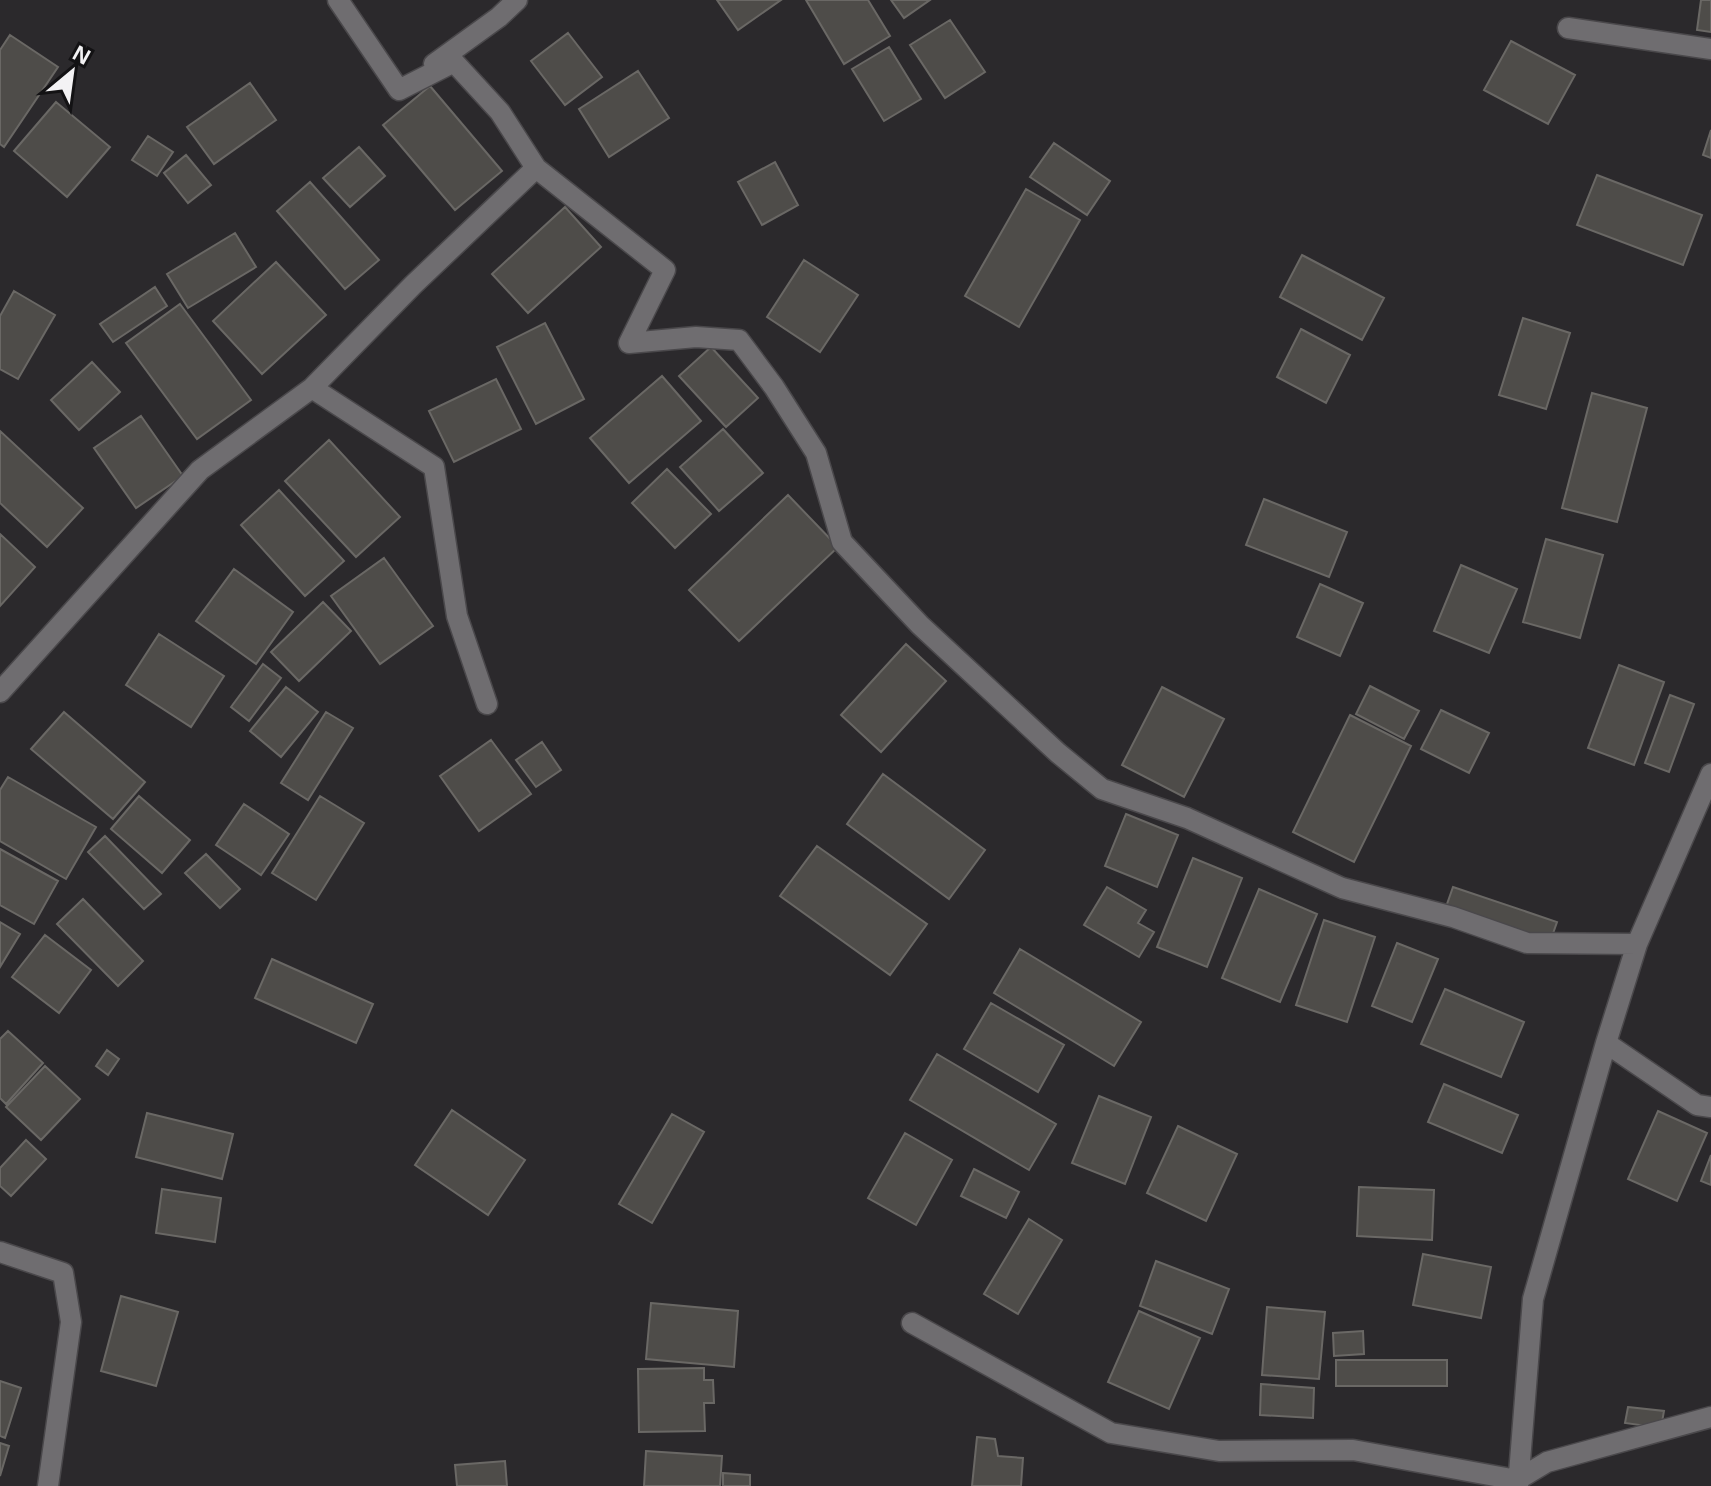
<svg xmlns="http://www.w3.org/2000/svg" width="1711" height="1486" viewBox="0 0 1711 1486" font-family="Helvetica,sans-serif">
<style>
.building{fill:#4e4c49;stroke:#6a6865;stroke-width:2}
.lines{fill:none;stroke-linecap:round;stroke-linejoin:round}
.minor-casing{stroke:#4a484b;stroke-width:23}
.minor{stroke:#6f6d70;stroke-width:20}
</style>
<rect width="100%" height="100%" fill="#2b292c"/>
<path class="building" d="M717 0H781L738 30Z
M806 0H868L890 36 844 64Z
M891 0H930L904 18Z
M1701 0H1711V32L1697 30Z
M950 20 985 72 945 98 910 45Z
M568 33 602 77 565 105 531 61Z
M10 35 58 67 4 147 0 144V50Z
M1511 41 1575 75 1548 124 1484 90Z
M889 47 921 99 884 121 852 69Z
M638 71 669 118 609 157 579 109Z
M250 83 276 120 214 164 187 127Z
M430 86 502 171 455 210 383 125Z
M56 102 110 147 67 197 14 151Z
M1711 130V158L1703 155Z
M148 136 173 152 157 176 132 160Z
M1054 143 1110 181 1087 215 1030 177Z
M359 147 385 176 350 207 323 178Z
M186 155 211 185 188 203 164 173Z
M775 162 798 205 762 225 738 182Z
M1597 175 1702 215 1683 265 1577 225Z
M310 182 379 260 345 289 277 211Z
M1026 189 1080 220 1019 327 965 296Z
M565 207 601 247 528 313 492 274Z
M235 233 256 267 188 308 167 274Z
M1302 255 1384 298 1362 340 1280 297Z
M804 260 858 295 820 352 767 317Z
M276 262 326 315 262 374 213 321Z
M155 287 167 306 113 342 100 324Z
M14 291 55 315 18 379 0 369V316Z
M180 304 251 400 197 439 126 343Z
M1523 318 1570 333 1546 409 1499 395Z
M545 323 584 399 536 424 497 347Z
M1301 329 1350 355 1326 403 1277 377Z
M711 347 758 398 726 427 679 376Z
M92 362 120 392 79 430 51 400Z
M662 376 701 421 629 483 590 438Z
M496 379 521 429 454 462 429 411Z
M1592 393 1647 408 1617 522 1562 508Z
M141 416 183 476 136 508 94 448Z
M723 429 763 473 719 511 680 467Z
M0 431 83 508 47 547 0 503Z
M329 440 400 517 356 557 285 481Z
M667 469 711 514 675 548 632 503Z
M279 490 344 561 305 596 241 525Z
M788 495 838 547 739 641 689 590Z
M1264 499 1347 532 1329 577 1246 545Z
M0 534 35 567 0 606Z
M1546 539 1603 555 1580 638 1523 622Z
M384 558 433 626 380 664 331 596Z
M1461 565 1517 589 1489 653 1434 631Z
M234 569 293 612 256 664 196 621Z
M1320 584 1363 603 1340 656 1297 637Z
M323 602 351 631 299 681 271 652Z
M159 634 224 676 191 727 126 685Z
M906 644 946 681 881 752 841 715Z
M263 664 281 678 249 721 231 707Z
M1619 665 1664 682 1634 765 1588 748Z
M1370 686 1419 711 1404 739 1356 714Z
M286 687 318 712 281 757 250 731Z
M1162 687 1224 719 1184 797 1122 765Z
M1670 695 1694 704 1669 772 1645 763Z
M1441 710 1489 733 1469 773 1421 749Z
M64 712 145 782 113 819 31 749Z
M326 712 353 728 308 800 281 783Z
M1350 715 1411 746 1354 862 1293 832Z
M491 740 531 794 479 831 440 776Z
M542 742 561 770 536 787 516 760Z
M883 774 985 850 949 899 847 824Z
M8 777 96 827 66 879 0 841V790Z
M139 796 190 840 162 873 111 829Z
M320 796 364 823 316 900 272 873Z
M244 804 289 834 261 875 216 845Z
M1126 814 1178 835 1157 887 1105 866Z
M105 836 161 894 144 909 88 852Z
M817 846 927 924 890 975 780 896Z
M0 849 58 881 34 924 0 905Z
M206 854 240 889 220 908 185 873Z
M1193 858 1242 878 1207 967 1157 947Z
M1107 887 1146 910 1138 923 1154 932 1139 957 1084 925Z
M1453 887 1557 922 1550 942 1446 907Z
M1259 889 1317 914 1280 1002 1222 978Z
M83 899 143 961 118 986 57 924Z
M1324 920 1375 937 1347 1022 1296 1005Z
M0 922 20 934 0 967Z
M45 935 91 970 59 1013 12 977Z
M1397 943 1438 959 1412 1022 1372 1006Z
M1020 949 1141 1022 1114 1066 994 993Z
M272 959 373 1004 356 1043 255 998Z
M1445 989 1524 1022 1501 1077 1421 1044Z
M991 1003 1064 1045 1038 1092 964 1049Z
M8 1031 43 1063 6 1104 0 1098V1039Z
M107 1050 119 1059 108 1075 96 1066Z
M937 1054 1056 1124 1029 1170 910 1100Z
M45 1066 80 1099 41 1140 6 1107Z
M1444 1084 1518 1115 1502 1153 1428 1122Z
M1099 1096 1151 1117 1125 1184 1072 1163Z
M452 1110 525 1160 488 1215 415 1165Z
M1658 1111 1707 1133 1677 1201 1628 1179Z
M147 1113 233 1134 222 1179 136 1157Z
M672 1114 704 1132 652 1223 619 1204Z
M1178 1126 1237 1154 1206 1221 1147 1193Z
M905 1133 952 1160 916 1225 868 1198Z
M26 1140 46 1159 11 1196 0 1186V1168Z
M1711 1155V1185L1701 1181Z
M974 1169 1019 1192 1006 1218 961 1196Z
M1359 1187 1434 1190 1432 1240 1357 1236Z
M162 1189 221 1198 215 1242 156 1233Z
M1029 1219 1062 1240 1018 1314 984 1294Z
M1423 1254 1491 1267 1481 1318 1413 1305Z
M1156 1261 1229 1289 1212 1334 1140 1306Z
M121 1296 178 1312 156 1386 101 1371Z
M651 1303 738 1311 734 1367 646 1359Z
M1267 1307 1325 1312 1319 1379 1262 1375Z
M1139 1311 1200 1338 1169 1409 1108 1382Z
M1363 1331 1364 1354 1334 1356 1333 1333Z
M1336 1360H1447V1386H1336Z
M704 1368V1380H713L714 1403H704L705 1431 639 1432 638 1369Z
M0 1381 21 1388 5 1438 0 1436Z
M1261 1384 1314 1388 1313 1418 1260 1415Z
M1628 1407 1664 1411 1661 1428 1625 1423Z
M977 1437 995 1439 998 1456 1023 1458 1021 1486H972Z
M0 1443 9 1446 0 1476Z
M646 1451 722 1456 720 1486H644Z
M505 1461 507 1486H457L455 1465Z
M723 1473 750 1475V1486H723Z"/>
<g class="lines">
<defs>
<path id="minor" d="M338 0 399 90 454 62 500 112 536 168 665 270 629 343 696 337 739 340 774 387 816 453 842 542 920 625 1058 753 1102 789 1187 818 1342 888 1453 917 1527 943 1637 944
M1568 28 1711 49
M434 64 499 17 517 0
M312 388 434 467 457 616 487 704
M0 692 200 470 312 388 413 285 536 168
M1606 1043 1697 1105 1711 1107
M0 1252 63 1273 71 1322 48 1486
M912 1323 1111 1433 1219 1451 1353 1450 1517 1480 1547 1462 1711 1417
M1518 1486 1533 1299 1606 1043 1637 944 1711 774"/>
</defs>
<use href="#minor" class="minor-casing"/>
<use href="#minor" class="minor"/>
</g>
<g transform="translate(72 72) rotate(29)" stroke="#131214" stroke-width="6" paint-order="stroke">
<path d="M0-6L14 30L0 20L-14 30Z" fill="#f3f2f4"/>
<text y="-12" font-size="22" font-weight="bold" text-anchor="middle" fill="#f3f2f4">N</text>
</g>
</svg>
